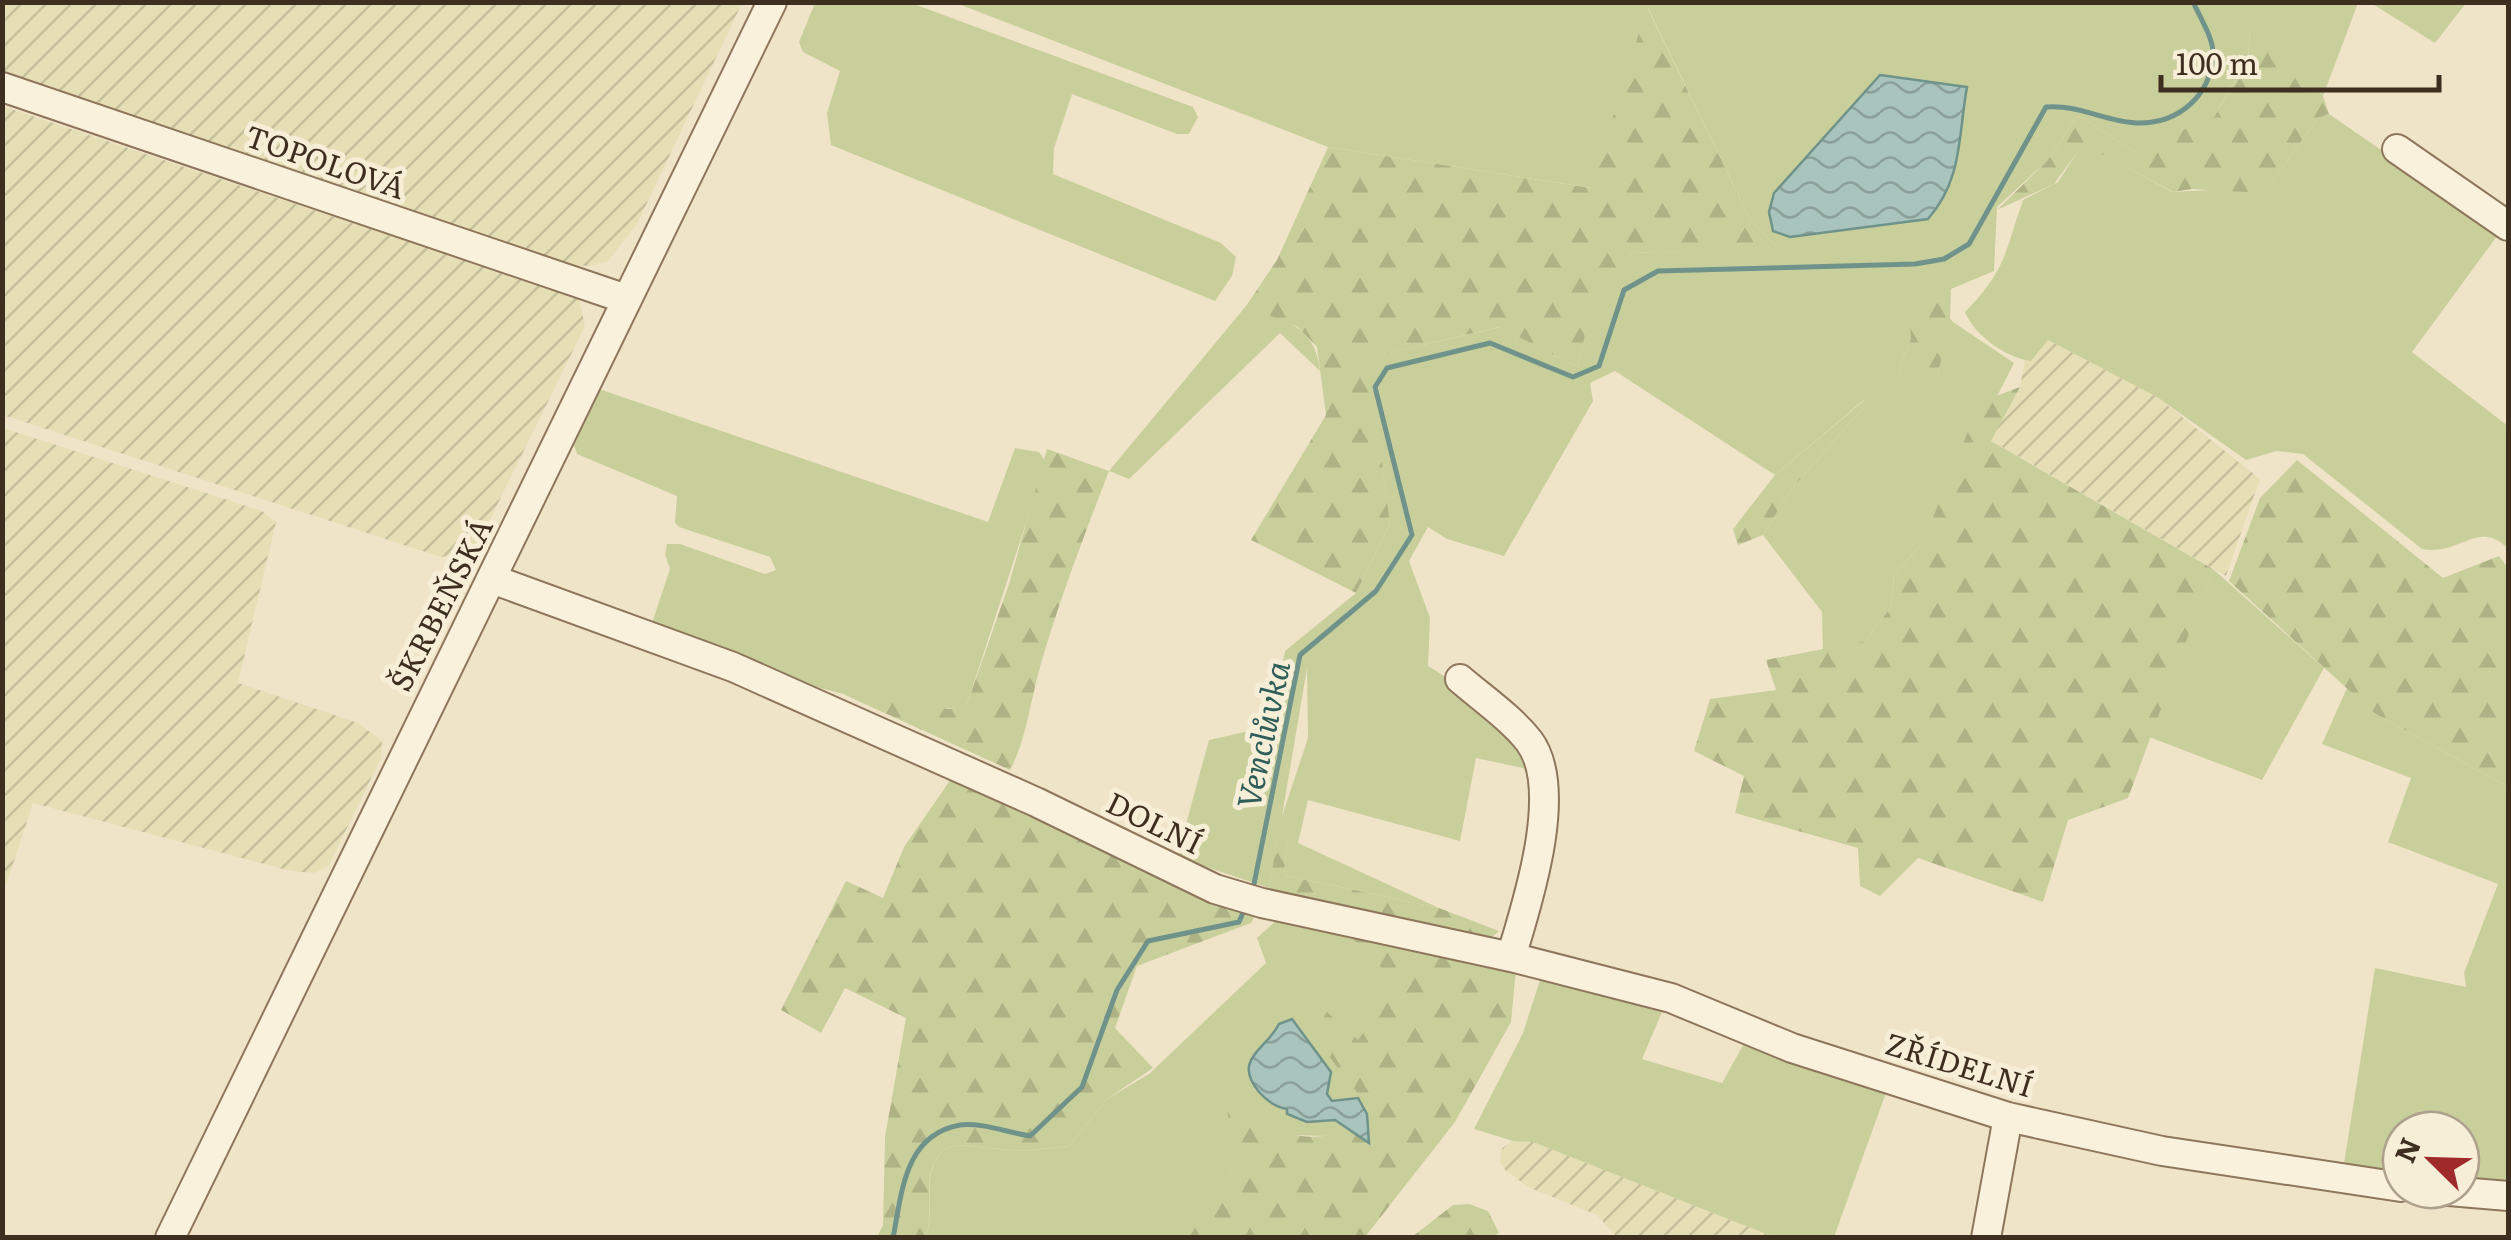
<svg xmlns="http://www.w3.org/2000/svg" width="2511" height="1240" viewBox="0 0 2511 1240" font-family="Literata,serif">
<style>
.farmland{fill:url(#farmland-furrows)}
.green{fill:#c9cf9b;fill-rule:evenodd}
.forest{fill:url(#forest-firs)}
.water{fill:url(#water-waves);stroke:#6f938a;stroke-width:2.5}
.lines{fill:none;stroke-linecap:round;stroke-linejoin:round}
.stream{stroke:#6f938a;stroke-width:5}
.minor-casing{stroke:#8d765c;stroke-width:32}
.minor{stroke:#faf1dc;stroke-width:28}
.labels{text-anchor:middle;stroke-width:10;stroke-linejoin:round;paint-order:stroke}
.street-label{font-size:30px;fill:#3d2e20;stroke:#f7eed8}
.water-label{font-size:32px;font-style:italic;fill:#2f5d5a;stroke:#f7eed8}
</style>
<defs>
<pattern id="farmland-furrows" width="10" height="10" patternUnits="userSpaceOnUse" patternTransform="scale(2.5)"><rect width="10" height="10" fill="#e6deb5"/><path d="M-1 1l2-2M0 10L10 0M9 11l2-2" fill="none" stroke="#c6bf9b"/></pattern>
<pattern id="forest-firs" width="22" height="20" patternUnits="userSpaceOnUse" patternTransform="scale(2.5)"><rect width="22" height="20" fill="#c9cf9b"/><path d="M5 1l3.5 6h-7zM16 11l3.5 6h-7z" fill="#aeb285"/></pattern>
<pattern id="water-waves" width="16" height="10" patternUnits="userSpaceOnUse" patternTransform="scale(2.5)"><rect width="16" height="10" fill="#a9c4bc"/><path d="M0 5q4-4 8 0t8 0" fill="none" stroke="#8ba098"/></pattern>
</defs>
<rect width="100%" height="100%" fill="#f0e4c8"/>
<path class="farmland" d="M2 3H742L637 224 608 261 591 266 567 265 3 82Z
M2 106 579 299 585 326 477 546 469 552 441 557 3 415Z
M2048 340 2157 397 2260 479 2226 576 1990 440 2020 387 2025 360H2031Z
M3 428 262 511 276 522 238 683 358 723 382 741 381 758 329 865 314 873 291 871 33 803 3 895Z
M1513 1141 1533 1142 1774 1237H1617L1597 1215 1530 1188 1506 1171 1500 1162 1502 1148Z"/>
<path class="green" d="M815 3H911L1193 107 1198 117 1189 134H1177L1072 94 1054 148 1053 174 1221 243 1236 257 1232 276 1215 301 831 145 827 113 840 71 803 52 799 42Z
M956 3H2358L2323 96 2250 28 2248 58 2212 120 2133 151 2078 115 2047 161 1997 207 1994 271 1951 289 1950 320 2014 363 1923 542 1894 575 1891 607 1865 641 1823 651 1822 612 1763 535 1790 491 1862 409 1864 400 1775 475 1615 371 1590 383 1593 401 1504 556 1447 539 1428 527 1409 561 1430 618 1428 666C1472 692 1517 733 1535 780L1523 768 1476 758 1460 841 1308 800 1298 843 1439 908 1284 875 1287 842 1280 828 1269 888 1177 857 1209 740 1271 726 1285 651 1356 593 1390 523 1367 358 1500 327 1578 367 1592 297 1632 253 1777 247 1751 221 1648 8 1592 188 1328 147ZM1911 338 1942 358 1937 376 1898 372ZM1307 668 1308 738 1282 816Z
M2371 3H2466L2435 43Z
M2329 114 2500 232 2412 352 2508 426V549C2480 518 2460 556 2422 549L2303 454 2276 451 2246 460 2157 397 2048 340 2031 361C2006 358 1974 335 1965 312 2007 269 2004 254 2023 200L2058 182 2083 143 2172 192 2268 187 2318 118Z
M1246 306C1285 321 1315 324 1320 371L1280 333 1129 479 1109 471Z
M602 390 988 522 1015 448 1039 452 1046 462 967 704C914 728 704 655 651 626L670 569 665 554 667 544H680L765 574 776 570 770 557 679 527 675 523 677 496 577 454 573 442 596 392Z
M2213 569 2324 668 2262 780 2149 737Z
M2347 688 2374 713 2508 787V1190L2461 1186V1130H2401V1180L2343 1170 2375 968 2466 987 2464 973 2498 884 2388 842 2411 778 2322 744Z
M1280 917 1345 931 1399 985 1358 1041 1307 994 1379 1120 1332 1136 1285 1135 1233 1172 1171 1237 926 1238C936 1209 919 1173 944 1150L957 1145 1021 1151 1069 1146 1107 1099 1149 1074 1266 963 1257 938Z
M1541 977 1665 1005 1642 1059 1722 1083 1747 1038 1888 1087 1834 1237H1774L1533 1142 1513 1141 1474 1129 1523 1033Z"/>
<path class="forest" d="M1647 7 1751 221 1778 248 1632 253 1593 297 1578 367 1499 327 1368 358 1390 523 1356 593 1251 540 1326 415 1317 347 1298 327 1246 306 1277 260 1328 147 1591 188Z
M2250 27 2323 96 2329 114 2318 118 2268 187 2247 192 2192 189 2173 192 2083 144 2054 184 1997 210 2047 161 2078 115 2133 151 2214 117 2248 58Z
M1908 293 1931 294 1952 321 1953 345 1942 358 1937 376 1923 384 1898 372 1911 338Z
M2020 387 1991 441 2213 569 2128 798 2068 820 2043 902 1918 858 1880 896 1860 886 1858 848 1735 813 1744 776 1694 751 1710 699 1776 690 1766 660 1865 641 1891 607 1894 575 1923 542 1980 402Z
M1866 399 1862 409 1790 491 1763 535 1738 545 1733 529 1775 475Z
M1047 449 1109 471C1084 536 1059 601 1040 667 1030 702 1027 738 1010 770L843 694 949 709 967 704 1009 584Z
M2297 460 2443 578 2499 556 2508 568V787L2374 713 2229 581 2260 498Z
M953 776 1259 909 1251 923 1137 966 1115 1028 1153 1068 1107 1099 1069 1146 1021 1151 957 1145 944 1150C918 1173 936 1209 926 1237H877L883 1225 885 1137 906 1018 845 988 821 1033 781 1010 846 881 883 898 904 847Z
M1280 826 1287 842 1284 875 1439 908 1499 931 1475 952 1516 969 1511 1022 1455 1122 1365 1237 1168 1238 1233 1172 1227 1103C1292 1140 1305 1148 1378 1120L1298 1016 1306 993 1358 1040 1398 985 1345 931 1272 893 1269 888Z
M1469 1204 1488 1211 1499 1233 1493 1237H1412L1453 1205Z"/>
<path class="water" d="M1880 75 1967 87C1958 136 1963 179 1928 219L1790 237 1773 231 1769 212 1774 193Z
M1292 1019 1331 1072 1327 1094 1332 1101 1358 1098 1367 1114 1369 1143 1335 1120 1307 1122 1287 1114V1109C1276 1107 1266 1100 1259 1092 1232 1059 1265 1051 1279 1024Z"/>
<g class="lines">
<path class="stream" d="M1253 889 1300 655 1376 591 1412 535 1375 387 1387 368 1490 343 1573 377 1599 366 1624 290 1658 271 1915 264 1944 259 1969 244 2046 107C2078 104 2106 122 2137 123 2179 124 2212 95 2213 53 2213 38 2200 17 2193 2
M893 1238C902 1193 904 1135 960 1125 980 1122 1010 1133 1030 1136L1082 1087 1117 990 1148 941 1239 922 1245 908"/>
<defs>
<path id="minor" d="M2 87 626 299
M2397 149 2508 226
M492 579 733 667 1036 802 1215 889 1262 903 1511 957C1527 904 1565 789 1529 741 1511 718 1482 698 1460 679
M1511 957 1671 998 1792 1048 2008 1117 2162 1151 2401 1187
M2437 1190 2508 1196
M170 1238 772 2
M1986 1238 2008 1117"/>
</defs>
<use href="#minor" class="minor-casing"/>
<use href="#minor" class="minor"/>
</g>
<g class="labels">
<g class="street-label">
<text transform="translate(325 163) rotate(19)" y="10">TOPOLOVÁ</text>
<text transform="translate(442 605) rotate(-63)" y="10">ŠKRBEŇSKÁ</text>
<text transform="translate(1154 824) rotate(26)" y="10">DOLNÍ</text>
<text transform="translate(1959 1066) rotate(17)" y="10">ZŘÍDELNÍ</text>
</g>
<g class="water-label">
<text transform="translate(1264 735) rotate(-78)" y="11">Venclůvka</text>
</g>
</g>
<rect width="2511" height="1240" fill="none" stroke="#3d2e20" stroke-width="10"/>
<g transform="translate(2431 1160) rotate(293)"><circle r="48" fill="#f7eed8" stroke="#ada18e" stroke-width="2.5"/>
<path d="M0-8L18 38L0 25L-18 38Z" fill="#9e2a2b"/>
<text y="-15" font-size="28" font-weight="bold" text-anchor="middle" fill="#3d2e20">N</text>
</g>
<path d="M2161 75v15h278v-15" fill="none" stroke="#3d2e20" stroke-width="5"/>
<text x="2176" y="75" font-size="30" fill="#3d2e20" stroke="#f7eed8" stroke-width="8" paint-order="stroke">100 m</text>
</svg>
